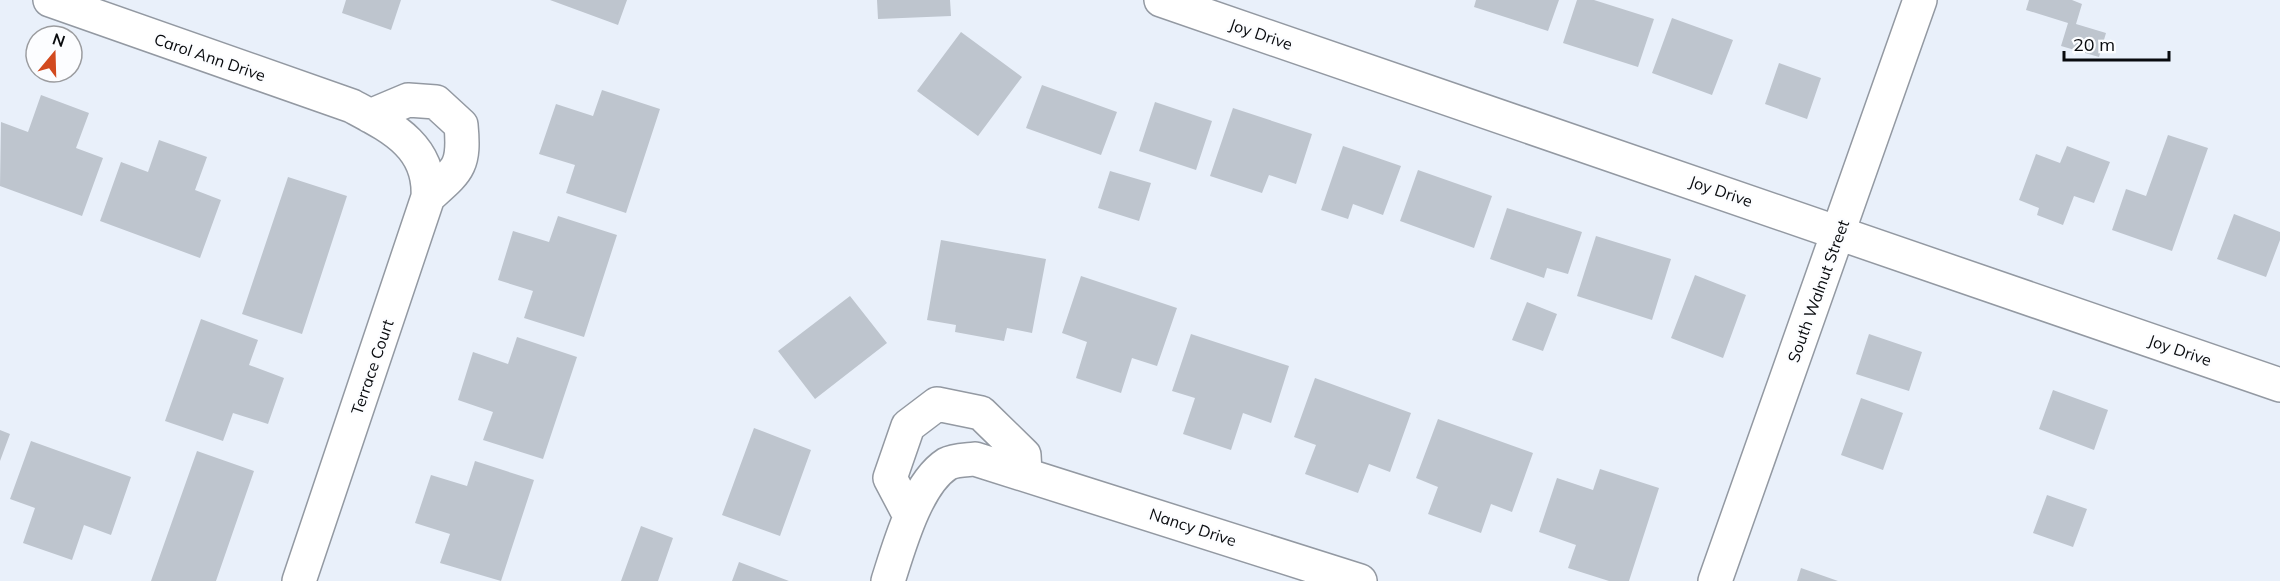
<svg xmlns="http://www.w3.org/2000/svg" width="2280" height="581" viewBox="0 0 2280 581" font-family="Mulish,sans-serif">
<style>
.building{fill:#bec5ce}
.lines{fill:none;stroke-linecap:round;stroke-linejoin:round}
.street-casing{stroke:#9399a2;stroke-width:36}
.street{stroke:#fff;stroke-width:33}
.labels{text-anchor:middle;stroke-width:4.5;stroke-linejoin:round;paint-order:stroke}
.street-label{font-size:16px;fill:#090b0e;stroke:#fcfdff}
</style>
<rect width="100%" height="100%" fill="#e9f0fa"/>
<path class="building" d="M346 0H401L391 30 342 13Z
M550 0H627L618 25Z
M877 0H950L951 16 878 19Z
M1476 0H1559L1548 31 1474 7Z
M1577 0H1594L1654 19 1638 67 1563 43Z
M2029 0H2072L2082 4 2076 24 2106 33 2099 57 2061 46 2068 23 2026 10Z
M1672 18 1733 40 1712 95 1652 73Z
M961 32 1022 77 978 136 917 91Z
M1779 63 1821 78 1807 119 1765 104Z
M1042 85 1117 112 1101 155 1026 128Z
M602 90 660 109 626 213 566 193 575 165 539 154 556 104 593 116Z
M41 95 89 113 76 148 103 158 82 216 0 186 1 122 28 132Z
M1155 102 1212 121 1196 170 1139 151Z
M1233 108 1312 134 1296 184 1269 175 1262 193 1210 176Z
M2168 135 2208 148 2172 251 2112 230 2126 189 2146 196Z
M159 140 207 157 195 190 221 200 200 258 100 221 121 162 148 172Z
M1343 146 1401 166 1383 215 1353 204 1348 219 1321 210Z
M2067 146 2110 162 2094 203 2074 196 2063 225 2037 215 2039 208 2019 200 2036 154 2060 163Z
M1418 170 1492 196 1474 248 1400 221Z
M1110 171 1151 183 1139 221 1098 208Z
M288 177 347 196 302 334 242 314Z
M1507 208 1582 232 1568 274 1547 268 1544 278 1490 259Z
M2234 214 2280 232V240L2266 277 2217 259Z
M558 216 617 235 584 337 524 318 533 291 498 280 513 231 549 242Z
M1596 236 1671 259 1652 320 1577 296Z
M941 240 1046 259 1032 333 1007 328 1004 341 955 332 956 325 927 320Z
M1695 275 1746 295 1723 358 1671 338Z
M1081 276 1177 308 1157 366 1132 358 1121 393 1076 378 1087 342 1062 333Z
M850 296 887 343 815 399 778 351Z
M1527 302 1557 314 1543 351 1512 340Z
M201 319 258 340 249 365 284 378 268 424 233 413 223 441 165 421Z
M1191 334 1289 366 1271 423 1243 413 1231 450 1183 434 1195 398 1172 391Z
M1869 334 1922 352 1909 391 1856 374Z
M517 337 577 357 543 459 483 440 493 412 458 400 473 352 508 364Z
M1315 378 1411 413 1390 472 1369 464 1358 493 1305 474 1316 445 1294 437Z
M2053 390 2108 410 2094 450 2039 429Z
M1861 398 1903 413 1883 470 1841 455Z
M1438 419 1533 453 1512 512 1491 504 1481 533 1428 514 1438 487 1416 478Z
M754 428 811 450 780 536 722 515Z
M0 430 10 434 0 461Z
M31 441 131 477 111 535 84 525 72 560 23 543 35 508 10 499Z
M197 451 254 471 216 581H151Z
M475 461 534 480 501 581 440 563 450 534 415 523 431 475 467 486Z
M1600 469 1659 488 1629 581H1609L1568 568 1576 545 1539 532 1557 478 1593 490Z
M2047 495 2087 509 2073 547 2033 533Z
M641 526 673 538 658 581H621Z
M739 562 789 581H732Z
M1801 568 1838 581H1797Z"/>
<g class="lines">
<defs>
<path id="street" d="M50 0 352 106C391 127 431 146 428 197L299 581
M1161 0 2280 385
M370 116 408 100 436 102 461 125C465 167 458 170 428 197
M910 516 890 478 908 426 937 404 981 413 1024 455 1025 473
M888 581C899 547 916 484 947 464 954 460 968 460 975 459L1360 581
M1715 581 1920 0"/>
</defs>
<use href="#street" class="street-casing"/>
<use href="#street" class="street"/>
</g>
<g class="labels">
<g class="street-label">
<text transform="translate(1261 34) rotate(19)" y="6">Joy Drive</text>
<text transform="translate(210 57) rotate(19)" y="6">Carol Ann Drive</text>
<text transform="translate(1721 191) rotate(19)" y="6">Joy Drive</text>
<text transform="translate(1818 291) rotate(-70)" y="6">South Walnut Street</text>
<text transform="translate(2180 350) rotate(19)" y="6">Joy Drive</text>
<text transform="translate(372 367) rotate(-71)" y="6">Terrace Court</text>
<text transform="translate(1193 527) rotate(18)" y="6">Nancy Drive</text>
</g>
</g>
<g transform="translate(54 54) rotate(19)"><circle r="28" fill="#fcfdff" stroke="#9b9c9f" stroke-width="1.5"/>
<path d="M0-4.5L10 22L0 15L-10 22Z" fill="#d24a1f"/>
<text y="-9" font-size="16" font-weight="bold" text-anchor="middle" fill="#090b0e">N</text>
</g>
<path d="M2064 51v9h105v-9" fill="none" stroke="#090b0e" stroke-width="3"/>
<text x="2073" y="51" font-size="18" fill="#090b0e" stroke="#fcfdff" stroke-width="4.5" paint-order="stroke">20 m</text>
</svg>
